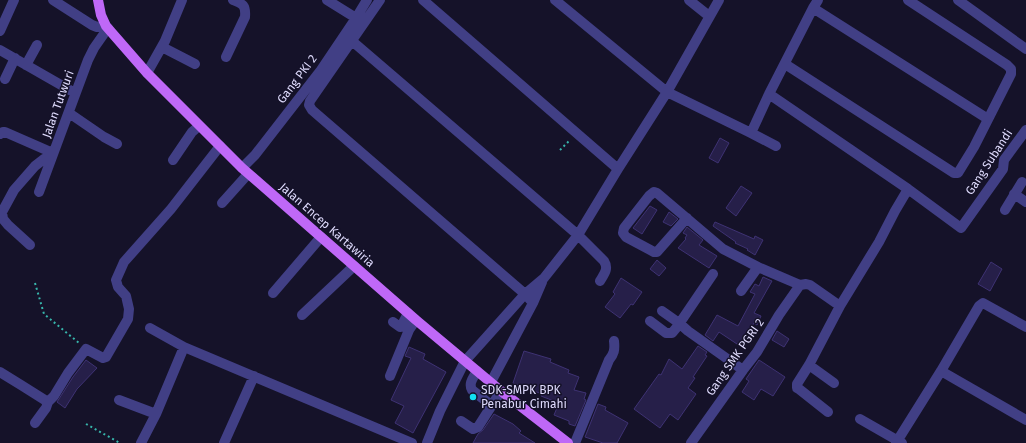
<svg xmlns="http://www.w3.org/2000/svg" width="1026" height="443" viewBox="0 0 1026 443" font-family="'Fira Sans',sans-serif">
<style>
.building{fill:#261f49;stroke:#3e3273}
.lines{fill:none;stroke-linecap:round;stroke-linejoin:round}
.path{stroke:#37b5ab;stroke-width:2;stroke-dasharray:2 3;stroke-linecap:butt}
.minor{stroke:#413f85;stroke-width:10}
.major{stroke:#bf68f7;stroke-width:10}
.poi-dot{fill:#12e1f3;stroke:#151229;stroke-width:1.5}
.labels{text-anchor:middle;stroke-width:3;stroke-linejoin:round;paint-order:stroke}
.street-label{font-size:12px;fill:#dfdbfd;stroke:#151229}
.poi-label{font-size:12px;fill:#dfdbfd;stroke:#151229;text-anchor:start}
</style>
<rect width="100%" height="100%" fill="#151229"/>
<path class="building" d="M720 138 729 143 718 163 709 158Z
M741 186 752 193 736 216 726 208Z
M650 206 657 210 642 234 633 228Z
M669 212 678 219 671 226 663 222Z
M715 222 754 239 755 236 763 240 755 255 747 250 748 249 735 243 736 242 713 226Z
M687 227 703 240 699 245 717 256 709 268 678 248 686 239 685 238 687 235 683 233Z
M657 260 666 268 659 276 650 269Z
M991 262 1002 269 990 291 978 284Z
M763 277 772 281 754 313 761 316 757 325 754 323 740 346 719 332 713 341 705 335 717 315 738 326 755 294 750 292 755 284 759 286Z
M621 278 642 292 633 305 631 304 620 318 605 307 615 294 613 292Z
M777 331 789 339 784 347 772 340Z
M698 346 707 352 705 355 707 356 693 377 695 378 688 388 696 394 678 420 670 414 660 428 634 409 659 374 661 375 669 359 682 369Z
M409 347 425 354 423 359 446 372 413 433 395 423 404 406 391 400 411 358 405 356Z
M524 351 551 359 550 362 569 370 568 373 579 377 574 390 586 393 584 399 586 400 575 426 569 424V421L554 415 559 403 541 396 542 394 513 383Z
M86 360 97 368 77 389 65 408 57 402 73 377Z
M759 360 785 377 773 396 761 389 754 400 742 392 749 381 746 379Z
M598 404 606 407 605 410 628 423 617 443H603L585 437Z
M494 414 513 424 521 431 519 433 535 443H473L478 434 483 430Z"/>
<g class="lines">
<path class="path" d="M560 150 570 140
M35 283 44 314 79 343
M86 424 120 443"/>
<path class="minor" d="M53 0 92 25 97 27 106 26
M327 0 356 18
M380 0 310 101 309 105 312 110 525 294 533 303
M423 0 618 169
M555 0 667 92 751 133 776 146
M689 0 709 16
M958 0 1026 49
M813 8 988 119
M0 31 14 0
M352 41 578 235 604 261C609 269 604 274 600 281
M162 47 195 64
M0 50 75 93
M226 57 245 17C246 5 243 4 233 0
M785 64 954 173H958L974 147 1011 74V69L1007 65 908 0
M26 65 37 45
M147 73 165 41 182 0
M5 79 15 58
M769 94 908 189 961 228 1003 169 1004 160 1026 130
M69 113 104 137 117 144
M751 133 769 94 813 8 818 0
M0 134 3 132H5L53 153
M173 160 192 132 199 126
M242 168 255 155 321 70 356 18 367 0
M39 192 88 60 94 48 108 28
M1014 194 1026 202
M222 203 248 174
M1005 210 1022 182
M687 218 657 252H654L626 237 623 233 624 228 649 196 654 192 657 193 723 249 758 267 800 285 806 284 810 285 840 306
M30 245 8 225 3 219 2 212 14 190 35 166 44 159 52 155
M741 291 758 267
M273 293 321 237
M662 311 679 323 688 331 743 370
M302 315 354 266
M650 321 666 333H672L677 327 713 274
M393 322 400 327H401L408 313
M150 328 184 347 412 443
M809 365 834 383
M477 371C474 377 468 383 472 390L491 405
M941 371 1026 420
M0 372 21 385 48 402
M390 376 409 330 416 320
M491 382 533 303 542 282
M119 400 156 414
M828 412 799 389 797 388V384L809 365 840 306 879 242 895 211 908 189
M860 419 902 443
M461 421 473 429 478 427 501 391
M35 423 43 412 46 408 48 402 54 396 68 373 86 349 103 358 106 357 128 319 129 309 126 296 118 287 116 280 124 262 171 209 220 146
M141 443 156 414 184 347
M224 443 254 376
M427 443 440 411 465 361 525 294 544 278 578 235 618 169 667 92 719 0
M575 443 609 360C614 354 615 350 614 341
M691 443 743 370 757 352 779 315 800 285
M896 443 941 371 979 306 983 303 1026 327"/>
<path class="major" d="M98 0 101 15 106 26 147 73 242 168 416 320 501 391 568 443"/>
</g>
<circle class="poi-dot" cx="473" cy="397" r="4"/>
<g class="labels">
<g class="street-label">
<text transform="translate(297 79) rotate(-53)" y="4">Gang PKI 2</text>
<text transform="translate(58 104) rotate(-70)" y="4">Jalan Tutwuri</text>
<text transform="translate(989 162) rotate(-57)" y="4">Gang Subandi</text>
<text transform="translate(327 225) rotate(41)" y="4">Jalan Encep Kartawiria</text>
<text transform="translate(735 357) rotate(-55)" y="4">Gang SMK PGRI 2</text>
</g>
<g class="poi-label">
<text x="481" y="394">SDK-SMPK BPK<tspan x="481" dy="14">Penabur Cimahi</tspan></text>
</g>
</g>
</svg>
